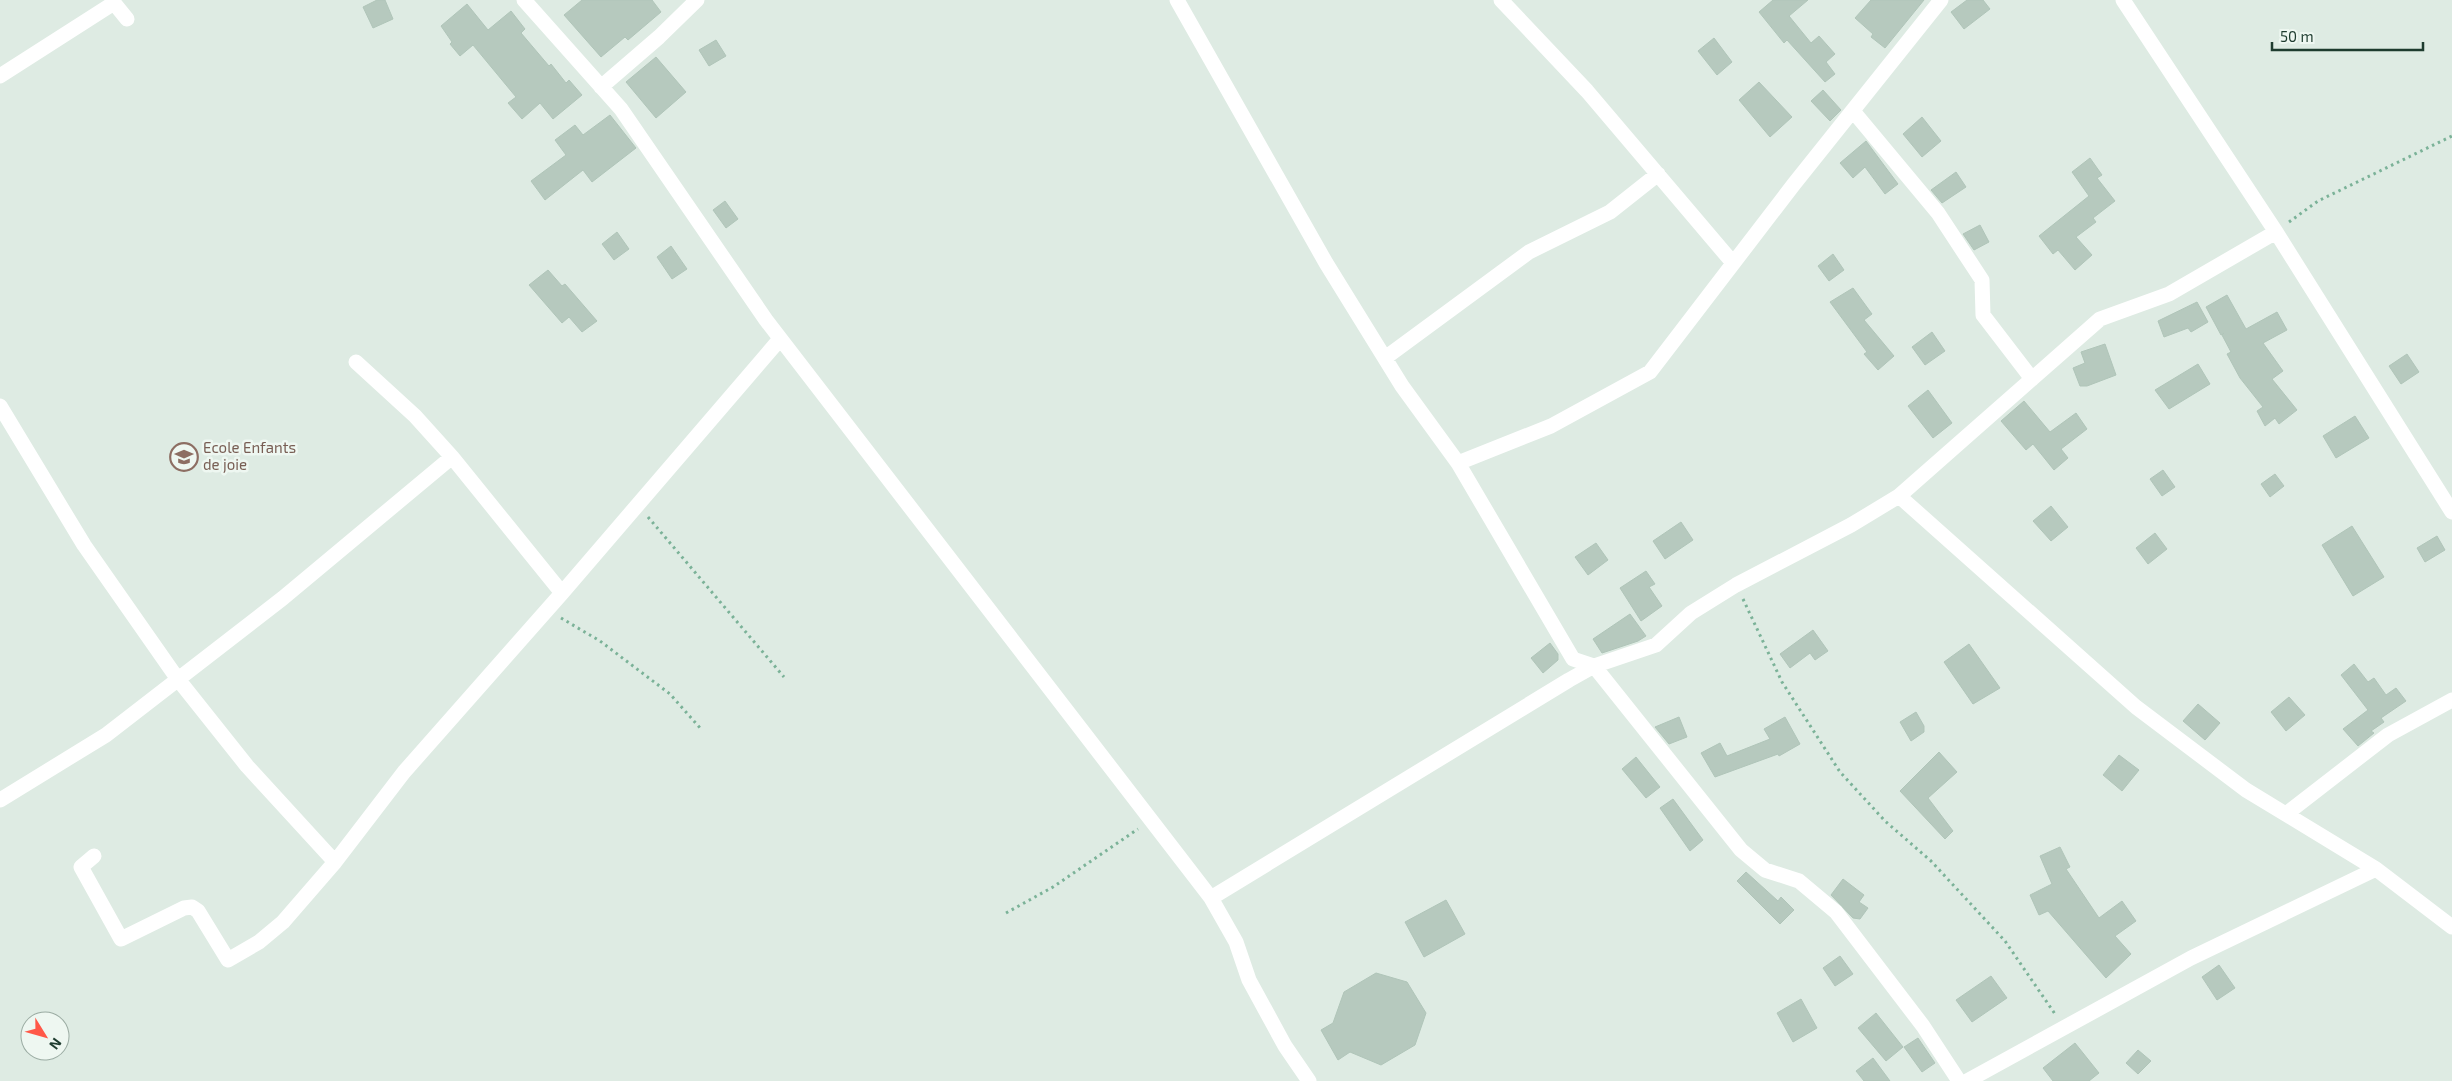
<svg xmlns="http://www.w3.org/2000/svg" width="2452" height="1081" viewBox="0 0 2452 1081" font-family="'Exo 2',sans-serif">
<style>
.building{fill:#b6c9be;stroke:#b0c5b9}
.lines{fill:none;stroke-linecap:round;stroke-linejoin:round}
.path{stroke:#7bb298;stroke-width:3;stroke-dasharray:2.5 4;stroke-linecap:butt}
.minor{stroke:#fff;stroke-width:15}
.labels{text-anchor:middle;stroke-width:5;stroke-linejoin:round;paint-order:stroke}
.education-label{font-size:15px;fill:#785e54;stroke:#eef7f1;text-anchor:start}
</style>
<rect width="100%" height="100%" fill="#deebe3"/>
<path class="building" d="M377 0H385L393 19 373 28 363 7Z
M582 0H652L661 12 628 40 625 37 601 57 564 15Z
M1773 0H1808L1789 16 1811 43 1819 36 1835 54 1826 62 1835 74 1825 82 1787 40 1784 43 1759 12Z
M1871 0H1924L1885 48 1871 37 1873 34 1855 18Z
M1967 0H1983L1990 9 1964 29 1951 12Z
M467 4 488 30 511 11 525 29 521 33 549 66 551 64 566 83 569 80 582 95 553 119 540 103 522 119 508 103 516 97 473 45 460 56 450 44 452 42 441 26Z
M1714 38 1732 62 1717 75 1698 51Z
M716 40 726 56 709 66 699 50Z
M656 57 686 92 656 118 626 82Z
M1759 82 1792 117 1770 137 1739 100Z
M1823 90 1841 110 1830 121 1811 101Z
M610 115 636 148 592 182 583 170 545 200 531 181 566 155 555 140 575 125 583 135Z
M1922 117 1941 141 1922 157 1903 134Z
M1866 141 1898 184 1885 194 1865 167 1853 178 1840 163Z
M2090 158 2102 175 2097 178 2115 201 2093 218 2096 222 2076 237 2092 255 2075 270 2058 250 2053 254 2039 236 2089 196 2072 172Z
M1956 172 1966 187 1942 203 1931 190Z
M725 201 738 219 726 228 713 210Z
M1980 225 1989 242 1974 250 1963 234Z
M617 232 629 249 614 260 602 244Z
M671 246 687 269 672 279 657 257Z
M1833 254 1844 270 1829 281 1818 266Z
M548 270 562 286 565 284 597 321 582 332 569 317 562 323 529 285Z
M1853 288 1872 314 1864 320 1894 356 1878 370 1864 354 1867 352 1830 302Z
M2227 295 2246 329 2277 312 2287 330 2263 343 2283 371 2272 379 2297 410 2279 424 2275 418 2265 426 2257 411 2263 407 2240 378 2227 354 2231 352 2222 335 2224 333 2221 335 2206 307Z
M2197 302 2208 322 2191 332 2188 328 2164 337 2158 321Z
M1932 332 1945 351 1925 365 1912 347Z
M2105 344 2116 375 2087 386H2080L2073 368 2085 363 2081 352Z
M2407 354 2419 372 2401 384 2389 366Z
M2198 364 2210 384 2169 409 2155 390Z
M1928 390 1952 423 1933 438 1908 406Z
M2024 401 2050 432 2076 413 2087 429 2061 449 2068 458 2054 470 2033 444 2026 450 2001 421Z
M2355 416 2369 438 2336 458 2323 436Z
M2163 470 2175 487 2162 496 2150 479Z
M2275 474 2284 486 2270 497 2261 484Z
M2051 506 2068 527 2051 541 2033 521Z
M1681 522 1693 540 1665 559 1653 541Z
M2352 526 2384 577 2353 596 2322 545Z
M2155 533 2167 549 2148 564 2136 548Z
M2437 536 2445 550 2425 562 2417 548Z
M1596 543 1608 560 1588 575 1575 557Z
M1646 571 1655 584 1649 587 1662 606 1641 621 1620 588Z
M1630 614 1646 636 1638 641 1602 653 1593 639Z
M1813 630 1828 651 1815 660 1810 653 1790 668 1780 654Z
M1550 643 1558 654V660L1543 673 1531 658Z
M1969 644 2000 688 1973 704 1944 662Z
M2354 664 2368 682 2374 678 2386 695 2396 688 2406 701 2381 718 2384 722 2371 731 2374 733 2358 746 2343 729 2368 710 2341 675Z
M2289 697 2305 715 2286 731 2271 712Z
M2198 704 2220 723 2205 740 2183 721Z
M1916 712 1924 726V732L1911 741 1900 722Z
M1679 717 1687 737 1669 744 1655 727Z
M1785 717 1800 744 1779 756 1778 754 1715 777 1701 753 1720 743 1727 756 1770 739 1764 729Z
M1939 752 1957 772 1928 798 1953 831 1945 839 1900 791Z
M2119 755 2139 770 2122 791 2103 775Z
M1636 757 1660 787 1646 798 1622 769Z
M1673 799 1703 840 1690 851 1660 808Z
M2060 847 2070 867 2066 869 2099 918 2122 901 2136 921 2115 936 2131 954 2106 978 2048 911 2039 915 2030 895 2052 884 2040 856Z
M1746 872 1778 901 1781 897 1794 910 1780 924 1737 881Z
M1843 879 1864 895 1859 902 1868 908 1860 919 1853 918 1831 895Z
M1446 900 1465 934 1424 957 1405 922Z
M1840 956 1853 974 1835 986 1823 968Z
M2219 965 2235 988 2217 1000 2202 977Z
M1376 973 1407 982 1426 1013 1415 1045 1381 1065 1350 1052 1338 1060 1321 1030 1333 1023 1344 992Z
M1991 976 2007 998 1972 1022 1956 1000Z
M1801 999 1817 1028 1793 1042 1777 1013Z
M1876 1013 1903 1047 1886 1061 1858 1028Z
M1918 1038 1935 1063 1922 1072 1904 1047Z
M2075 1043 2099 1073 2089 1081H2053L2043 1068Z
M2138 1050 2151 1061 2138 1074 2126 1063Z
M1873 1058 1890 1081H1864L1856 1071Z"/>
<g class="lines">
<path class="path" d="M2289 222 2318 201 2452 136
M648 517 784 677
M1743 599 1782 682 1840 772 1885 821 1931 861 2005 941 2055 1014
M561 618 600 641 670 694 701 729
M1006 913 1053 887 1138 829"/>
<path class="minor" d="M524 0 621 109 766 320 1211 898 1236 942 1249 980 1285 1046 1309 1081
M1177 0 1326 263 1402 386 1458 463
M1501 0 1587 91 1733 263
M1941 0 1794 184 1650 372 1551 426 1458 463 1573 659 1594 666 1741 850 1765 870 1799 881 1836 912 1923 1026 1959 1081
M2123 0 2276 232 2452 512
M0 76 114 3 127 19
M601 87 659 37 697 0
M1853 111 1938 213 1982 280 1983 315 2032 379
M1385 358 1529 252 1610 212 1658 174
M356 362 415 416 452 457
M0 406 84 545 177 678 247 766 335 862
M1899 496 2136 707 2246 790 2376 869
M0 800 106 735 283 598 452 457 562 593
M2286 814 2388 735 2452 700
M94 856 81 867 121 939 184 908 192 907 198 911 228 960 259 942 283 922 335 862 404 772 562 593 780 339
M1211 898 1569 680 1594 666 1656 645 1691 613 1736 585 1851 525 1899 496 2100 319 2169 294 2276 232
M1967 1081 2191 958 2376 869 2452 927"/>
</g>
<defs>
<symbol id="school-ring" viewBox="-11 -11 22 22"><circle r="9.5" fill="#eef7f1" stroke="#8d6e63" stroke-width="1.5"/><path d="M0-5L7-2L0 1L-7-2ZM-4 1L0 2.5L4 1V4Q0 6-4 4Z" fill="#8d6e63"/></symbol>
</defs>
<g fill-rule="evenodd">
<use href="#school-ring" x="168" y="441" width="32" height="32"/>
</g>
<g class="labels">
<g class="education-label">
<text x="203" y="453">Ecole Enfants<tspan x="203" dy="17">de joie</tspan></text>
</g>
</g>
<g transform="translate(45 1036) rotate(127)"><circle r="24" fill="#eef7f1" stroke="#9baca3"/>
<path d="M0-4L9 19L0 12L-9 19Z" fill="#ff5848"/>
<text y="-8" font-size="14" font-weight="bold" text-anchor="middle" fill="#1e3c2f">N</text>
</g>
<path d="M2272 42v8h151v-8" fill="none" stroke="#1e3c2f" stroke-width="2.5"/>
<text x="2280" y="42" font-size="15" fill="#1e3c2f" stroke="#eef7f1" stroke-width="4" paint-order="stroke">50 m</text>
</svg>
